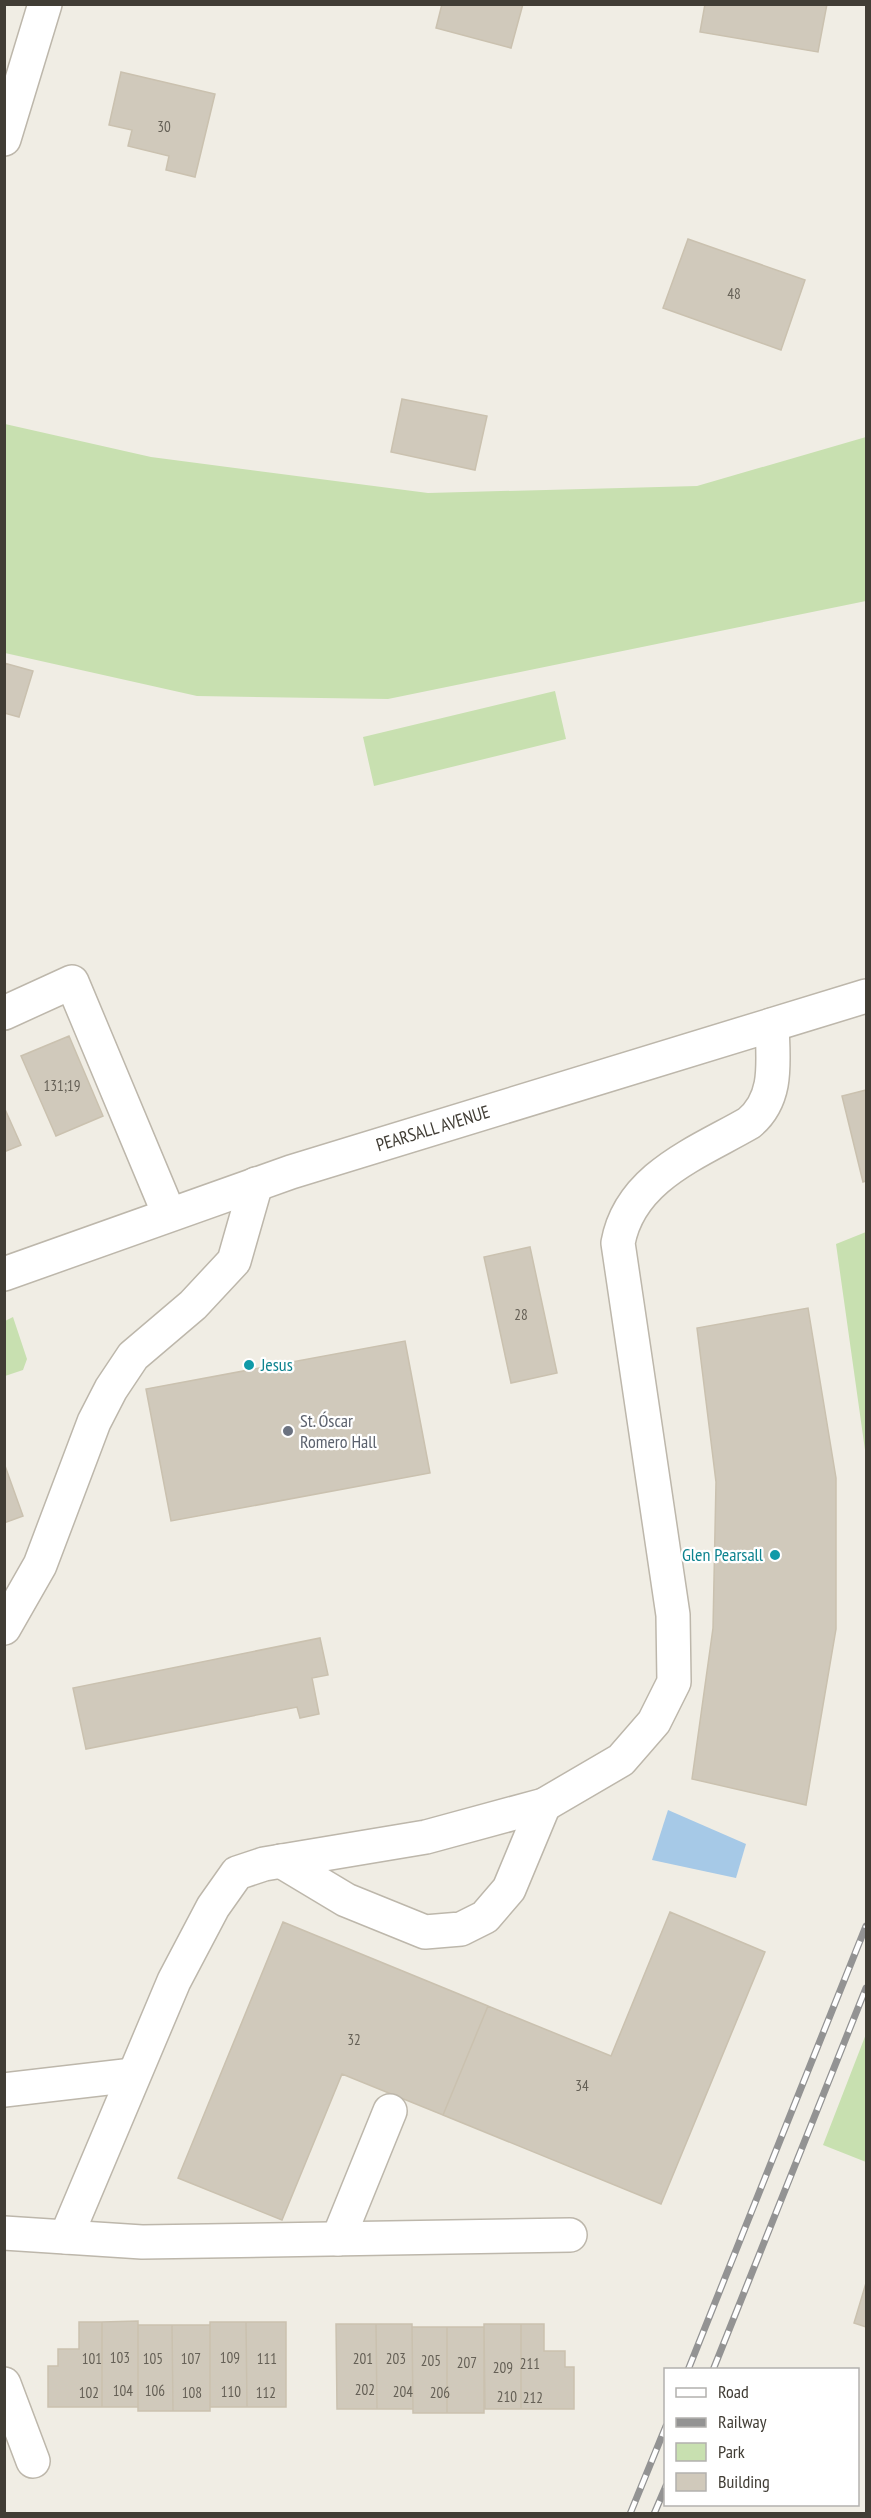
<svg xmlns="http://www.w3.org/2000/svg" width="871" height="2518" viewBox="0 0 871 2518" font-family="'PT Sans Narrow',sans-serif">
<style>
.green{fill:#c8e0b0}
.water{fill:#a6c9e7}
.building{fill:#d0c9bb;stroke:#cac1af;stroke-width:1.5}
.lines{fill:none;stroke-linecap:round;stroke-linejoin:round}
.minor-casing{stroke:#bdb7ab;stroke-width:36}
.minor{stroke:#fff;stroke-width:33}
.rail-casing{stroke:#939393;stroke-width:7}
.rail{stroke:#fff;stroke-width:4.5;stroke-dasharray:14;stroke-linecap:butt}
.culture-dot{fill:#0f9aa8;stroke:#fff;stroke-width:2}
.worship-dot{fill:#6b7280;stroke:#fff;stroke-width:2}
.labels{text-anchor:middle;stroke-width:4.5;stroke-linejoin:round;paint-order:stroke}
.number-label{font-size:15px;fill:#656056}
.street-label{font-size:18px;fill:#413d35;stroke:#fff}
.culture-label{font-size:18px;fill:#0d838f;stroke:#fff;text-anchor:start}
.worship-label{font-size:18px;fill:#5b616d;stroke:#fff;text-anchor:start}
</style>
<rect width="100%" height="100%" fill="#f0ede4"/>
<path class="green" d="M5 424 151 457 428 493 697 486 866 437V601L388 699 197 696 5 653Z
M555 691 566 739 374 786 363 737Z
M866 1232V1457L836 1244Z
M13 1317 27 1359 23 1370 5 1376V1321Z
M866 2034V2162L823 2145Z"/>
<path class="water" d="M668 1810 746 1844 736 1878 652 1860Z"/>
<path class="building" d="M442 4H523L511 48 436 28Z
M705 4H827L818 52 700 32Z
M121 72 215 94 195 177 166 170 169 156 128 146 132 130 109 125Z
M688 239 805 280 781 350 663 308Z
M402 399 487 416 475 470 391 452Z
M4 663 33 671 19 717 4 713Z
M69 1036 103 1116 56 1136 21 1056Z
M866 1090V1181L863 1182 842 1096Z
M4 1107 21 1145 4 1152Z
M530 1247 557 1373 511 1383 484 1257Z
M808 1308 836 1478V1629L806 1805 692 1779 713 1628 716 1482 697 1328Z
M405 1341 430 1473 171 1521 146 1389Z
M4 1463 23 1516 4 1523Z
M320 1638 328 1675 312 1678 319 1714 300 1718 297 1707 86 1749 73 1688Z
M670 1912 765 1952 661 2204 443 2115 488 2006 611 2056Z
M283 1922 488 2006 443 2115 342 2074 282 2220 178 2178Z
M866 2283V2327L854 2323Z
M138 2321V2407H102V2322Z
M79 2322H102V2407H48V2366H58V2349H79Z
M210 2322H246L247 2407H210Z
M246 2322H286V2407H247Z
M336 2324H376L377 2409H337Z
M376 2324H412L413 2409H377Z
M484 2324H521V2409H485Z
M521 2324H544V2351H565V2367H574V2409H521Z
M138 2325H172L173 2411H138Z
M172 2325H210V2411H173Z
M412 2327H447V2413H413Z
M447 2327H484V2413H447Z"/>
<g class="lines">
<defs>
<g id="minor">
<path d="M4 139 45 4"/>
<path d="M4 1013 72 982 169 1214"/>
<path id="s1" d="M4 1274 291 1172 866 996"/>
<path d="M4 1628 40 1565 94 1422 111 1389 133 1356 193 1305 234 1261 256 1184"/>
<path d="M281 1861 346 1900 425 1932 461 1929 485 1917 509 1889 544 1805"/>
<path d="M4 2090 133 2075"/>
<path d="M4 2233 142 2242 570 2235"/>
<path d="M66 2237 174 1981 213 1907 237 1873 264 1864 426 1837 544 1805 621 1760 654 1722 674 1682 673 1615 618 1243C630 1177 697 1153 749 1123 779 1098 773 1061 772 1025"/>
<path d="M338 2239 390 2111"/>
<path d="M4 2384 33 2461"/>
</g>
</defs>
<use href="#minor" class="minor-casing"/>
<use href="#minor" class="minor"/>
<defs>
<path id="rail" d="M688 2370 866 1926
M713 2370 866 1988
M630 2514 666 2426
M654 2514 666 2486"/>
</defs>
<use href="#rail" class="rail-casing"/>
<use href="#rail" class="rail"/>
</g>
<g class="culture-dot">
<circle cx="249" cy="1365" r="6"/>
<circle cx="775" cy="1555" r="6"/>
</g>
<circle class="worship-dot" cx="288" cy="1431" r="6"/>
<g class="labels">
<g class="number-label">
<text x="164" y="132">30</text>
<text x="734" y="299">48</text>
<text x="62" y="1091">131;19</text>
<text x="521" y="1320">28</text>
<text x="354" y="2045">32</text>
<text x="582" y="2091">34</text>
<text x="120" y="2363">103</text>
<text x="230" y="2363">109</text>
<text x="92" y="2364">101</text>
<text x="153" y="2364">105</text>
<text x="191" y="2364">107</text>
<text x="267" y="2364">111</text>
<text x="363" y="2364">201</text>
<text x="396" y="2364">203</text>
<text x="431" y="2366">205</text>
<text x="467" y="2368">207</text>
<text x="530" y="2369">211</text>
<text x="503" y="2373">209</text>
<text x="365" y="2395">202</text>
<text x="123" y="2396">104</text>
<text x="155" y="2396">106</text>
<text x="231" y="2397">110</text>
<text x="403" y="2397">204</text>
<text x="89" y="2398">102</text>
<text x="192" y="2398">108</text>
<text x="266" y="2398">112</text>
<text x="440" y="2398">206</text>
<text x="507" y="2402">210</text>
<text x="533" y="2403">212</text>
</g>
<g class="street-label">
<text dy="6" stroke="none"><textPath href="#s1" startOffset="453">PEARSALL AVENUE</textPath></text>
</g>
<g class="culture-label">
<text x="261" y="1371">Jesus</text>
<text x="763" y="1561" text-anchor="end">Glen Pearsall</text>
</g>
<g class="worship-label">
<text x="300" y="1427">St. Óscar<tspan x="300" dy="21">Romero Hall</tspan></text>
</g>
</g>
<rect width="871" height="2518" fill="none" stroke="#413d35" stroke-width="12"/>
<rect x="664" y="2368" width="195" height="138" fill="#ffffff" stroke="#b3b1ae" stroke-width="1.5"/>
<rect x="676" y="2388" width="30" height="9" fill="#ffffff" stroke="#b3b1ae" stroke-width="1.5"/>
<text x="718" y="2398" font-size="18" fill="#413d35">Road</text>
<rect x="676" y="2418" width="30" height="9" fill="#939393" stroke="#b3b1ae" stroke-width="1.5"/>
<text x="718" y="2428" font-size="18" fill="#413d35">Railway</text>
<rect x="676" y="2443" width="30" height="18" fill="#c8e0b0" stroke="#b3b1ae" stroke-width="1.5"/>
<text x="718" y="2458" font-size="18" fill="#413d35">Park</text>
<rect x="676" y="2473" width="30" height="18" fill="#d0c9bb" stroke="#b3b1ae" stroke-width="1.5"/>
<text x="718" y="2488" font-size="18" fill="#413d35">Building</text>
</svg>
